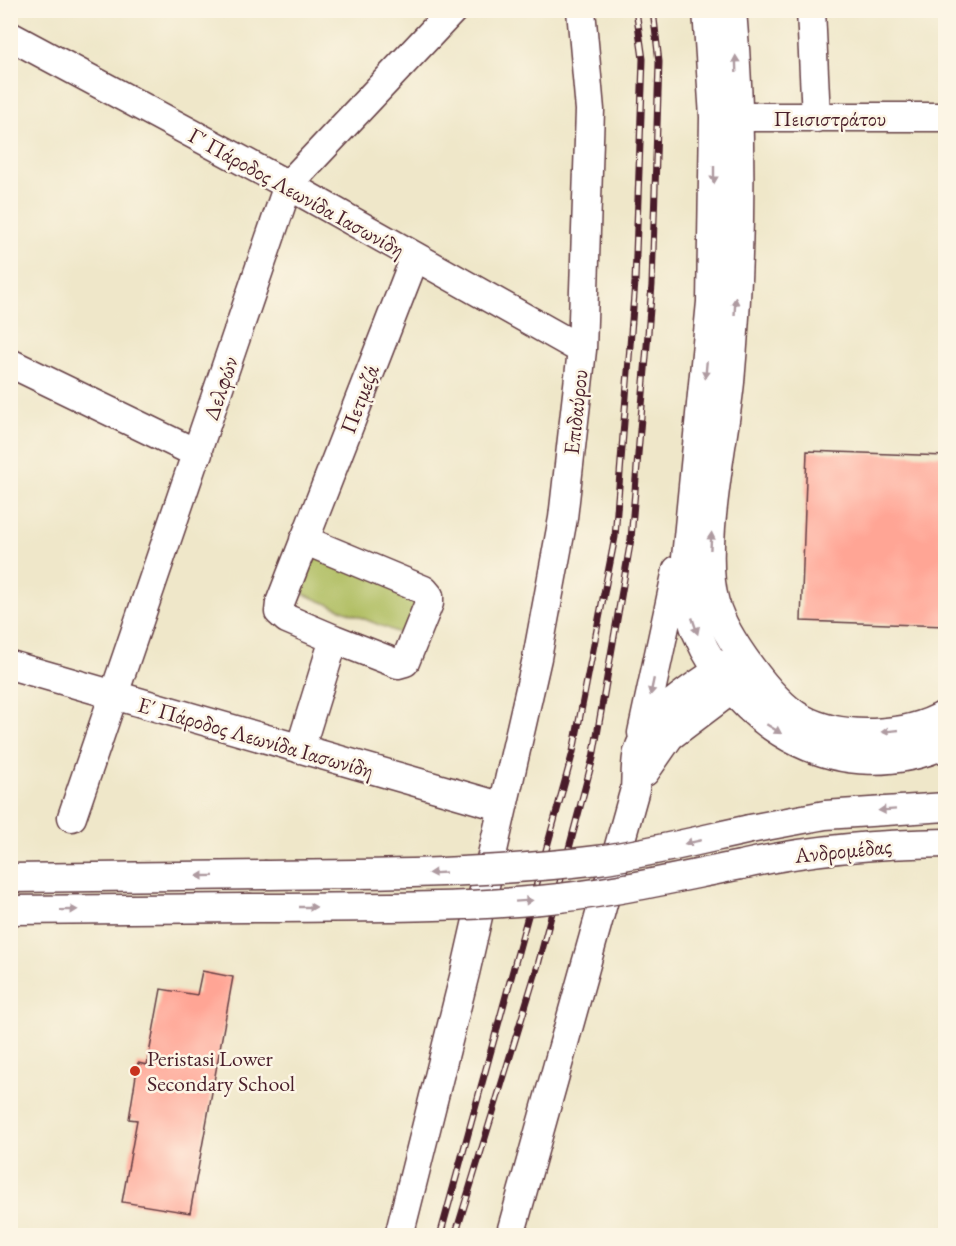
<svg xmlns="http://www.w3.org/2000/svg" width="956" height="1246" viewBox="0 0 956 1246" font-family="'EB Garamond',serif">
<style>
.green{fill:#afbd60;stroke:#7c6e46;stroke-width:1.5}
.building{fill:#ffa595}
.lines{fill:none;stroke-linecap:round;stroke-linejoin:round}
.minor-casing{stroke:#633d43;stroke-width:31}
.minor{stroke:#fff;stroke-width:28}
.rail-casing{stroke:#4a1f2b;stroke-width:7}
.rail{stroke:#fcf5e5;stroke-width:4.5;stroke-dasharray:14;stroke-linecap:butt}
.minor-bridge-casing{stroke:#633d43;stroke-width:31;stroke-linecap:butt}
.minor-bridge{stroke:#fff;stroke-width:28}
.oneway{fill:#ae9aa0}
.poi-dot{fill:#c8321e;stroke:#fcf5e5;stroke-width:2}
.labels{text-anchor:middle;stroke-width:5;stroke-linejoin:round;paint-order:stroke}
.street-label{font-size:22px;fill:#4a1f2b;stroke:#fcf5e5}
.poi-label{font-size:22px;fill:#4a1f2b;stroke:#fcf5e5;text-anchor:start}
</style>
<rect width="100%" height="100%" fill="#fcf5e5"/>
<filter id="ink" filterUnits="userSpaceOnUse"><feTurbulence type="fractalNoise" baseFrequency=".0167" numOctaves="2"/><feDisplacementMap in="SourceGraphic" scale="12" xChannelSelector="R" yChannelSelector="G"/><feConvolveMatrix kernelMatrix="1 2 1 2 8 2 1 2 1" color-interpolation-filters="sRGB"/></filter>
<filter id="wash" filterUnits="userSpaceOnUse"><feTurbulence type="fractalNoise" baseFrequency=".008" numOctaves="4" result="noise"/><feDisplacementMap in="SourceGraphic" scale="24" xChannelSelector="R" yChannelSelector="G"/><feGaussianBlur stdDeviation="1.35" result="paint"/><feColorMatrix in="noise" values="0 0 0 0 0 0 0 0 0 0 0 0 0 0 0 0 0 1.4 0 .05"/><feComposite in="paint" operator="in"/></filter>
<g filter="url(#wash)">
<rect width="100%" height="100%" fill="#efe7c9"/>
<path class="green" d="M322 539 432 584 411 638 301 593Z"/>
<g id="blocks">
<path class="building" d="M807 451 946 456V626L801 621Z
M202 971 233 977 190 1213 122 1202 137 1120 129 1119 138 1063 147 1065 161 989 197 995Z"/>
</g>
</g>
<g filter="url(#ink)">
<use href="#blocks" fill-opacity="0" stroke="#633d43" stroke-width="1.5"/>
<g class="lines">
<defs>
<path id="minor" d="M707 10 714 117 711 302 685 568C686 589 688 611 696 631 739 731 842 790 946 744
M732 10C743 133 741 260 730 382 724 442 699 548 715 603 725 637 771 701 801 718 840 740 908 737 946 714
M811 10 816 118
M10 36 288 185 582 350
M720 117H946
M10 363 198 454
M304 540 424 590 429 596V603L405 662 398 664 334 639
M10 665 503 807
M642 733 677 570
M300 749 334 639 287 619 279 612 280 603 415 257
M645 772 670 736 747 678
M72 817 288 185 453 10
M750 829 825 815 946 807
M741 865C809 849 876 844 946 843
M10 878 264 875
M10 910 249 908
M399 1236 465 973 537 658 563 518 582 350 590 110 581 10
M510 1236 635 789C636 777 635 763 638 752 652 707 699 685 734 660"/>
</defs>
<use href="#minor" class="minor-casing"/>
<use href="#minor" class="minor"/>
<defs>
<path id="rail" d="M440 1236 573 752 615 537 635 282 643 59 636 10
M455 1236 538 965 593 758 631 539 652 285 659 62 653 10"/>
</defs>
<use href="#rail" class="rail-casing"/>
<use href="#rail" class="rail"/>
<defs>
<path id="minor-bridge" d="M264 875C375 874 486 874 598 860 649 853 700 840 750 829
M249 908C346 907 444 909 540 900 608 894 675 878 741 865"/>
</defs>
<use href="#minor-bridge" class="minor-bridge-casing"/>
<use href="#minor-bridge" class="minor-bridge"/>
</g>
<defs><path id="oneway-solid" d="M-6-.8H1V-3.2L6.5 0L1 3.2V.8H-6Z" transform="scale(1.5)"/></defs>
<g class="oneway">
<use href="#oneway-solid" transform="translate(736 64) rotate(-92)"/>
<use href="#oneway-solid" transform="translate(714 175) rotate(90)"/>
<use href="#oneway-solid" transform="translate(735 306) rotate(-87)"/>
<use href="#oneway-solid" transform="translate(706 370) rotate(95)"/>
<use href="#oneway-solid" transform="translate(711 541) rotate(-86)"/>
<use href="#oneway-solid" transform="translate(695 626) rotate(71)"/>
<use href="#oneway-solid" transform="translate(652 687) rotate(102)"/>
<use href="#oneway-solid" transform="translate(774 729) rotate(32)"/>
<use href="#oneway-solid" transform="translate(890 731) rotate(174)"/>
<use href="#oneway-solid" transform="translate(887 810) rotate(176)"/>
<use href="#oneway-solid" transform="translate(693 842) rotate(168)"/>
<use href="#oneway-solid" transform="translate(437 873) rotate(177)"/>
<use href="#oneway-solid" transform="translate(205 876) rotate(179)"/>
<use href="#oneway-solid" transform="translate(524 901) rotate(-4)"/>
<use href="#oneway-solid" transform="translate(308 907)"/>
<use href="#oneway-solid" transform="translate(69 910) rotate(-1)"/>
</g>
</g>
<circle class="poi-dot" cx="135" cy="1071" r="6"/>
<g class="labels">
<g class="street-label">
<text x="830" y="126">Πεισιστράτου</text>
<text transform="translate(297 192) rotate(29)" y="8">Γ΄ Πάροδος Λεωνίδα Ιασωνίδη</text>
<text transform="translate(220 388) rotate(-71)" y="8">Δελφών</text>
<text transform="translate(359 399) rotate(-69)" y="8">Πετμεζά</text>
<text transform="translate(575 412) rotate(-84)" y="8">Επιδαύρου</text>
<text transform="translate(256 737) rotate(16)" y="8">Ε΄ Πάροδος Λεωνίδα Ιασωνίδη</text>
<text transform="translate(843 850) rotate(-6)" y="8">Ανδρομέδας</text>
</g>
<g class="poi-label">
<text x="147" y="1066">Peristasi Lower<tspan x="147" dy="25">Secondary School</tspan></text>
</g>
</g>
<rect width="956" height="1246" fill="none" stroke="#fcf5e5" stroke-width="36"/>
</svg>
